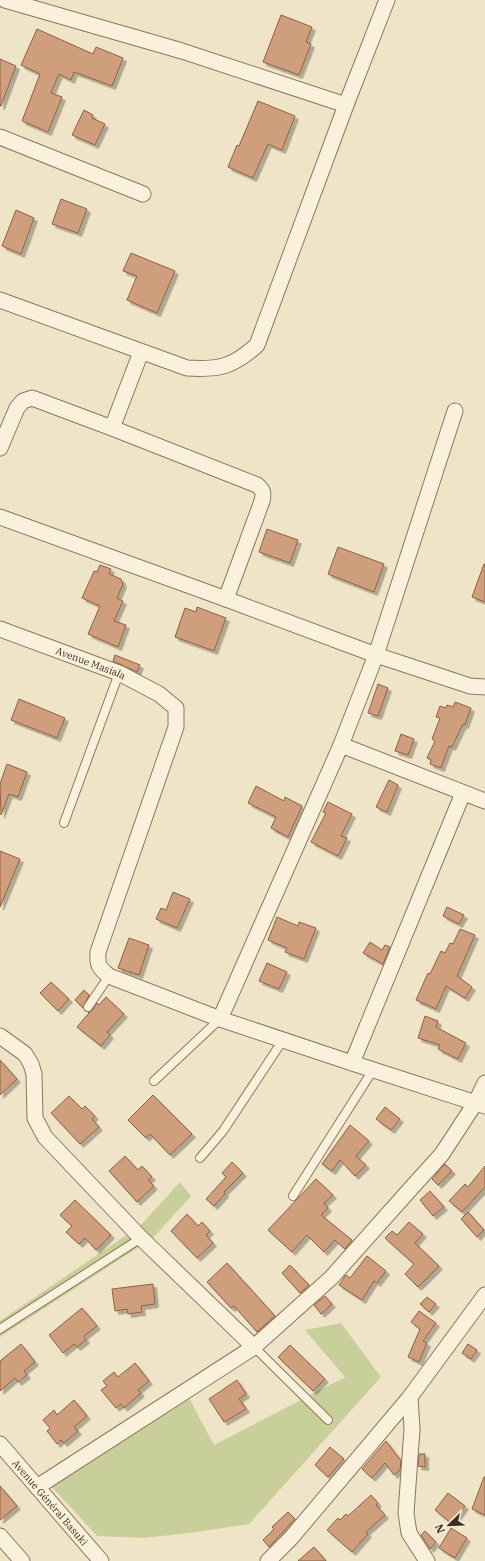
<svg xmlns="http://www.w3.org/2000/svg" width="485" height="1561" viewBox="0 0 485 1561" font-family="'IBM Plex Serif',serif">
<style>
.green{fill:#c9cf9b}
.building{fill:#cf9f7d;stroke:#8d5f41;filter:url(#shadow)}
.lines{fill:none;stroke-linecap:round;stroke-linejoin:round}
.service-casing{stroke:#8d765c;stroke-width:10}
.minor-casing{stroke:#8d765c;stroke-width:17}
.service{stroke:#faf1dc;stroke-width:8}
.minor{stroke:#faf1dc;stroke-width:15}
.labels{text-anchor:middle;stroke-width:3;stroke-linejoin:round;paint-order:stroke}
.street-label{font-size:10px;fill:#3d2e20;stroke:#f7eed8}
</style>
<defs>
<filter id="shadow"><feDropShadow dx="3.5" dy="3.5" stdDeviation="0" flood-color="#0004"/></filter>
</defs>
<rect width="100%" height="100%" fill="#f0e4c8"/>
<path class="green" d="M180 1182 191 1196 153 1238 0 1337V1321L141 1225Z
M341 1323 381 1377 249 1524 197 1532 144 1538 97 1536 52 1487 189 1398 214 1445 345 1377 305 1330Z"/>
<path class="building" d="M281 15 312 27 306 42 311 44 299 75 263 62Z
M37 29 93 54 96 47 123 58 112 86 74 72 71 80 59 74 51 93 62 97 48 132 22 121 40 74 21 65Z
M0 59 16 66 1 106H0Z
M258 101 295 116 282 150 268 144 253 178 228 167 237 145 239 146Z
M84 110 93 115 92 118 105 124 95 145 72 135Z
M61 199 87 209 78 233 52 224Z
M16 210 34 218 21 254 2 246Z
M131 253 175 271 157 313 127 300 137 276 123 271Z
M267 529 298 540 290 563 259 552Z
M338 547 384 564 374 592 328 574Z
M484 564H485V602L472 597Z
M100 565 111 569 109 574 121 579 123 584 117 598 123 601 114 621 126 625 118 647 88 634 100 606 82 598 94 571 97 572Z
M197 607 226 618 214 651 175 637 185 608 196 612Z
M115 655 140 665 137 672 113 661Z
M378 684 388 688 378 716 368 713Z
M19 699 65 718 57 738 11 720Z
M455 702 471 708 465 725 463 724 452 747 449 746 441 768 430 764 431 760 427 758 435 741 432 739 440 718 436 717 440 706 446 708 447 705 453 707Z
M401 734 414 739 408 755 395 751Z
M7 764 27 772 18 797 9 794 1 815 0 784Z
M389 780 398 785 387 812 376 807Z
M256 786 284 801 285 797 302 806 288 837 271 828 276 817 248 803Z
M328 802 352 814 341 836 347 838 338 856 311 842 326 813 323 812Z
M0 851 20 859 0 907Z
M173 892 190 899 177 928 156 919 161 908 166 910Z
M447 907 464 915 459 924 443 916Z
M277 917 298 926 299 922 316 928 304 959 285 952 287 948 268 940Z
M460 929 475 935 457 976 472 987 465 998 446 986 436 1009 416 1000 428 973 430 974 441 951 445 953 450 943 453 944Z
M129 938 149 945 139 975 118 968Z
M370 942 382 950 385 945 390 947 383 964 363 953Z
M267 963 287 972 279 989 259 981Z
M51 982 69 999 58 1011 40 993Z
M84 990 89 995 83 1008 75 1000Z
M106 997 124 1014 107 1032 110 1035 101 1046 77 1027 89 1013 88 1012H91L97 1003 99 1005Z
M425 1016 438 1021 436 1027 466 1043 458 1059 438 1049 440 1045 418 1038Z
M0 1060 17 1079 0 1095Z
M153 1095 192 1134 170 1155 150 1134 146 1138 128 1120Z
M69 1096 82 1109 85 1106 95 1116 92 1119 99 1127 80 1144 51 1113Z
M385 1107 400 1119 391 1130 376 1119Z
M350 1125 369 1141 356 1156 366 1165 355 1176 340 1160 332 1171 322 1164Z
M125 1156 138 1170 142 1166 152 1177 148 1180 154 1186 137 1202 109 1171Z
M232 1162 243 1173 224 1192 225 1194 214 1206 206 1199 226 1177 222 1173Z
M445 1164 452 1171 438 1185 432 1179Z
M485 1166V1187L462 1212 449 1201 465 1184 468 1187Z
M316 1179 333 1195 324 1203 328 1208 321 1215 352 1240 345 1249 335 1240 324 1252 307 1235 292 1252 268 1230Z
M430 1191 444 1207 433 1216 420 1200Z
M75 1200 111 1235 96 1250 85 1238 79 1244 66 1232 72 1226 60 1215Z
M468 1212 484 1230 477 1237 461 1219Z
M187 1214 198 1226 202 1222 210 1231 206 1235 213 1243 197 1258 171 1231Z
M409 1222 423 1234 415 1243 439 1266 418 1287 405 1274 414 1264 385 1238 392 1231 397 1235Z
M367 1256 386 1271 377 1283 374 1281 362 1300 339 1285 346 1275 350 1278Z
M227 1263 275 1316 257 1332 234 1306 231 1308 207 1282Z
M290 1265 309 1285 300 1293 282 1273Z
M153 1284 155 1304 141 1306 142 1312 128 1314 127 1309 115 1311 112 1289Z
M325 1296 332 1304 321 1314 314 1305Z
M427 1297 436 1304 429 1312 420 1304Z
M82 1308 97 1326 84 1336 86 1340 77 1347 74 1344 63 1353 49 1335Z
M419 1311 436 1323 423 1341 427 1343 419 1362 408 1357 420 1329 411 1322Z
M21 1344 35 1362 24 1371 27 1375 18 1382 15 1378 0 1391V1361Z
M468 1344 477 1350 471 1359 462 1353Z
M290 1345 325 1379 313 1391 278 1357Z
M135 1363 149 1381 138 1390 141 1393 124 1408 121 1404 116 1408 101 1390 107 1386 103 1381 114 1372 118 1377Z
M237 1380 246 1394 239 1399 246 1409 224 1422 209 1399Z
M74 1400 87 1416 74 1427 78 1431 64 1443 61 1440 57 1444 47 1431 50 1428 43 1420 54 1410 57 1415Z
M386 1441 401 1461 400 1470 394 1475 385 1463 372 1478 362 1469Z
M330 1447 344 1459 328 1477 315 1465Z
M419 1454H425V1467L418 1466Z
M484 1477H485V1515L472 1509Z
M0 1486 17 1506 0 1520Z
M448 1493 465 1506 452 1524 435 1510Z
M371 1495 378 1503 376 1505 385 1515 366 1532 368 1534 352 1552 327 1530 338 1518 340 1520 346 1514 348 1516Z
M288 1512 295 1519 269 1547 263 1540 274 1529 272 1527Z
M451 1528 467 1538 455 1558 439 1548Z
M425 1531 436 1542 430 1549 421 1535Z
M314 1547 326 1561H298Z"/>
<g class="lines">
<defs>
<path id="service" d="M64 823 119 673
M88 1007 109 976
M154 1081 220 1019
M200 1158 223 1131 283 1040
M293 1196 373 1070
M0 1329 141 1238
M254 1347 328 1420"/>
<g id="minor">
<path d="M5 0 182 51 346 105"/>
<path d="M0 137 143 194"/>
<path d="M0 300 187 368C219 370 233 367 257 345L346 105 387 0"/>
<path d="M112 428 141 352"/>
<path d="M0 448 17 408 23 401 32 398 112 428 257 485C263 490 264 493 262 501L226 599"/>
<path d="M0 517 226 599 376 655 470 686 485 687"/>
<path id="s1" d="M0 629 119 673 159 694 176 708V727L98 952C97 965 99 968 109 976L220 1019 352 1063 485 1106"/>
<path d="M341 745 485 801"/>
<path d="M220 1019 341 745 376 655 455 411"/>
<path d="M0 1036 25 1054 31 1064 34 1074 35 1118 45 1137 141 1238 254 1347"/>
<path d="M352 1063 463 793"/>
<path d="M410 1397 412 1429 406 1513 409 1533 427 1561"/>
<path id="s2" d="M0 1444 101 1561"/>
<path d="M37 1487 254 1347 331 1278 414 1185 442 1154 476 1102 485 1083"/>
<path d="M0 1536 22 1561"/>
<path d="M268 1561 291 1538 410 1397 485 1295"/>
</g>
</defs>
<use href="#service" class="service-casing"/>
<use href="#minor" class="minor-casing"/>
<use href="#service" class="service"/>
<use href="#minor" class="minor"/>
</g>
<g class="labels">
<g class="street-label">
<text dy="4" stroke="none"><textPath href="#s1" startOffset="97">Avenue Masiala</textPath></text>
<text dy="4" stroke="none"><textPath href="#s2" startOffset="77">Avenue Général Basuki</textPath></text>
</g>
</g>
<g transform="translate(449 1525) rotate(247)" stroke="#f7eed8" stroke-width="3" paint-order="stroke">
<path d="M0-3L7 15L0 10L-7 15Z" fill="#3d2e20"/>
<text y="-6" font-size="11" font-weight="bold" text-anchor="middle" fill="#3d2e20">N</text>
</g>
</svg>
